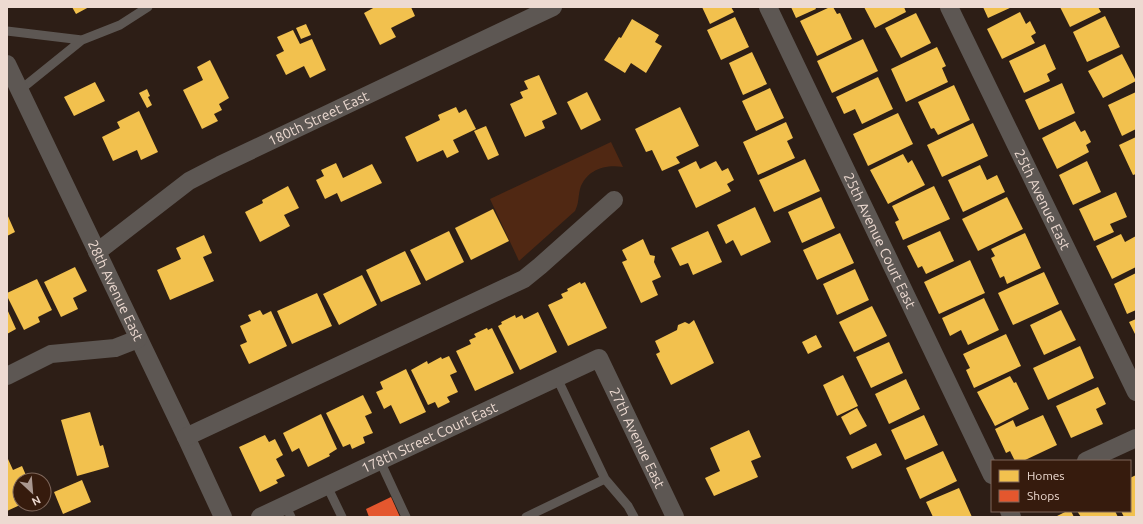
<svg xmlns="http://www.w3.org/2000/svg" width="1143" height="524" viewBox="0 0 1143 524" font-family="Ubuntu,sans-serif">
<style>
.green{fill:#502813}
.homes{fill:#f2c14e}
.shops{fill:#e4572e}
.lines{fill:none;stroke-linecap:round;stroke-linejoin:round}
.service{stroke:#5d5753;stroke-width:9}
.minor{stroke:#5d5753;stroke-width:18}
.labels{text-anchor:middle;stroke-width:4;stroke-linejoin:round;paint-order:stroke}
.street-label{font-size:14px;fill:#eddad1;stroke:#361b0d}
</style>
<rect width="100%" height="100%" fill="#2d1e16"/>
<path class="green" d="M611 142 623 167C605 164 586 170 580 189 578 197 579 203 575 211L519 261 490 199Z"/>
<path class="homes" d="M72 7H89L76 14Z
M375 7H411L415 16 391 28 396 37 380 45 364 13Z
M702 7H731L734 12 710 24Z
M791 7H815L816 9 796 18Z
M830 7H833L837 14 840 13 852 39 817 56 800 21Z
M864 7H904L906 12 875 28Z
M983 7H1012L988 18Z
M1060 7H1098L1101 12 1070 27Z
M1020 12 1026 24 1030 21 1036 33 1031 36 1035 43 1002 59 987 29Z
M916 13 931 43 901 58 885 28Z
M1105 16 1120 47 1087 62 1073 32Z
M735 17 749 47 721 60 707 30Z
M632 19 659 35 655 42 662 46 646 73 631 63 625 73 604 60 619 37 621 38Z
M306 24 311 35 301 39 296 28Z
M293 30 300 44 312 39 326 70 310 78 304 66 286 75 276 55 284 51 277 37Z
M863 39 878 71 832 93 817 61Z
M1045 44 1056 69 1047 74 1050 81 1024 93 1009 61Z
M937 47 946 66 942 68 948 82 906 102 891 69Z
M752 52 767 84 743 95 729 63Z
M1122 54 1136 81 1103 98 1088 71Z
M210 60 229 98 219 104 222 110 214 114 218 121 202 129 183 90 203 80 197 67Z
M539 75 557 114 542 121 545 128 525 137 510 104 523 98 520 92 528 89 524 81Z
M878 77 893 109 862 124 855 109 844 114 836 97Z
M95 82 105 101 74 116 64 97Z
M1062 83 1075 113 1039 130 1025 100Z
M954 85 970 120 938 135 934 128 931 129 918 102Z
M770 88 784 118 756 131 742 101Z
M147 89 150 96 148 97 152 105 147 108 139 93Z
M587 92 601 120 581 130 567 102Z
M1136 92V129L1122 136 1108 105Z
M456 107 459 113 466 109 476 129 453 140 459 152 447 158 443 150 417 162 405 137 440 120 438 115Z
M680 107 699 146 676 157 680 163 662 171 652 150 646 152 635 129Z
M139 111 158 152 141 160 137 150 113 161 102 137 120 128 117 122Z
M898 113 913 144 868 166 853 134Z
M1075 121 1081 132 1085 130 1091 142 1086 145 1089 152 1057 169 1042 138Z
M786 122 793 138 787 141 795 158 758 175 743 142Z
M973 123 988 156 942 177 927 145Z
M486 126 499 155 488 160 474 131Z
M1136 137V174L1133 175 1119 145Z
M903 154 908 163 912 160 925 185 888 204 870 170Z
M805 159 820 191 774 212 759 180Z
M696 161 700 169 716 161 722 171 728 168 734 180 727 184 731 191 696 208 678 170Z
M1087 161 1101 192 1073 205 1059 175Z
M336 163 343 178 372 164 382 183 341 202 337 193 325 199 316 180 324 176 321 170Z
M980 165 987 180 997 175 1005 192 963 212 948 180Z
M288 186 299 208 284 215 290 226 260 242 245 212 263 203 262 200Z
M934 186 950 219 903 240 895 222 899 220 892 206Z
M1116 192 1127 217 1110 224 1114 232 1094 241 1079 209Z
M821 197 835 228 802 243 788 212Z
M1007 197 1023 229 978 251 962 219Z
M755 207 771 242 741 256 733 240 726 244 717 225Z
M493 209 509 241 471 260 455 228Z
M7 214 15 232 7 236Z
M449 231 464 262 426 281 410 250Z
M708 231 722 262 693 275 688 263 680 266 671 248Z
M940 231 954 261 926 274 922 266 918 268 907 246Z
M840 233 854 263 817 280 803 250Z
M1025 233 1041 268 1007 284 1004 276 1000 278 991 258 995 256 991 249Z
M1121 234 1125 242 1136 236V267L1112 279 1096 246Z
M204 235 212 253 203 257 214 281 170 300 157 270 181 259 176 248Z
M643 239 650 255 655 256 654 262 661 277 652 281 658 295 641 303 622 262 627 260 622 250Z
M405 251 421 284 381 302 366 270Z
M970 260 985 293 939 314 924 282Z
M75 267 87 291 73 298 78 309 61 317 44 282Z
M855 269 869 300 837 315 823 284Z
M1044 272 1059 304 1013 325 998 293Z
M1136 273V310L1127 314 1114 284Z
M362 275 377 305 339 325 323 294Z
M37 279 52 310 38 317 40 322 24 330 7 296V293Z
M580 282 581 284 585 282 607 328 568 346 548 305 563 298 561 294 568 291 567 289Z
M317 293 332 326 292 344 277 311Z
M984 298 999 330 968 345 961 330 950 336 942 318Z
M872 306 887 336 854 352 839 322Z
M7 309 16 329 7 334Z
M260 310 263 315 271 311 287 346 249 364 240 345 247 342 240 326 251 321 248 315Z
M1061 310 1076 340 1044 355 1030 325Z
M538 312 557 352 520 370 498 326 502 324 501 322 515 315 516 318 522 315 524 319Z
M1136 319V336L1129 322Z
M694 320 714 363 671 385 656 354 660 352 655 341 677 330 678 325 685 322 689 324Z
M487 328 488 330 492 328 514 373 475 391 456 351 471 344 469 340 476 337 474 334Z
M1006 334 1021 366 974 388 966 370 970 368 963 354Z
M816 335 822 347 808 354 802 342Z
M889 342 903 373 871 388 856 357Z
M1080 346 1094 378 1048 400 1033 368Z
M449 356 457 372 450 375 458 392 447 397 450 402 438 408 435 402 428 405 411 370 427 361 428 364 441 357 442 359Z
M406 369 426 412 400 424 391 405 384 409 376 392 383 389 380 382Z
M843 375 858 406 837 416 823 385Z
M1010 376 1014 383 1016 382 1029 409 995 426 977 392Z
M906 379 920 409 889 424 875 394Z
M1098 387 1106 404 1096 409 1103 424 1071 438 1056 406Z
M363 395 372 413 365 416 373 433 363 437 365 443 352 449 350 444 343 447 326 413Z
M857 408 867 426 850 435 841 417Z
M90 412 100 446 103 445 109 467 77 476 61 420Z
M321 414 337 449 329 454 330 456 308 467 299 448 292 452 283 433Z
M924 415 938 445 905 460 891 430Z
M1043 415 1057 445 1023 461H1015L1010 451 1006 453 995 429 1013 420 1016 427Z
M749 430 761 457 751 461 758 477 714 496 705 478 720 471 710 448Z
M265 435 269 442 275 439 283 455 276 459 285 476 276 480 278 483 260 492 239 447Z
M876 443 882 455 852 469 846 457Z
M943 451 957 481 920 499 906 468Z
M7 459H8L13 470 22 466 28 480H20V505L7 511Z
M1136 475V517H1124L1121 511H1130V478Z
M82 480 91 502 63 514 54 492Z
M959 488 972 517H933L926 502Z
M1067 511H1071L1074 517H1055Z
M1077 511H1115L1118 517H1081Z"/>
<path class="shops" d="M391 497 400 517H369L366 509Z"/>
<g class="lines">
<path class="service" d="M7 31 82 40
M20 90 82 40 120 25 148 7
M557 378 605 479 628 506 634 517
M380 461 406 517
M327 486 342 517
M285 505 291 517
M526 517 605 479"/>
<g class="minor">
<path id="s1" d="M768 7 992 475"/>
<path id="s2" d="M949 7 1136 392"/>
<path id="s3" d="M7 64 186 437 223 517"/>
<path id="s4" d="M97 252 189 181 220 165 553 7"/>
<path d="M7 376 51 354 115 348 138 339"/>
<path d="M186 437 524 279 540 266 614 200"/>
<path d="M1086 461 1136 438"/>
<path d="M1009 511 1012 517"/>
<path id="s5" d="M260 517 599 358 675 517"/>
</g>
</g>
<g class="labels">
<g class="street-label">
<text dy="5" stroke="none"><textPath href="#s4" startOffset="260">180th Street East</textPath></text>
<text dy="5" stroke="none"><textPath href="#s2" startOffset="214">25th Avenue East</textPath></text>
<text dy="5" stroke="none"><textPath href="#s1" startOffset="259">25th Avenue Court East</textPath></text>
<text dy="5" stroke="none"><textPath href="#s3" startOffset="251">28th Avenue East</textPath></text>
<text dy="5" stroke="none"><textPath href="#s5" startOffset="187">178th Street Court East</textPath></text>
<text dy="5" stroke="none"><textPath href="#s5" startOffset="463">27th Avenue East</textPath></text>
</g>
</g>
<rect width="1143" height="524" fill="none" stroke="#eddad1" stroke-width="16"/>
<rect x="991" y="460" width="140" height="52" fill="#361b0d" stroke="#7f675b"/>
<rect x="999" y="470" width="20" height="12" fill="#f2c14e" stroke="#7f675b"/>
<text x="1027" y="480" font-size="12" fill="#eddad1">Homes</text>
<rect x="999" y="490" width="20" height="12" fill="#e4572e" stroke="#7f675b"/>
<text x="1027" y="500" font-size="12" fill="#eddad1">Shops</text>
<g transform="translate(32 492) rotate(154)"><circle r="19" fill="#361b0d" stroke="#7f675b"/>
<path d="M0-3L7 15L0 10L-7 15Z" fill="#aa9890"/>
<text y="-6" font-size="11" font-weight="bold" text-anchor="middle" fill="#eddad1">N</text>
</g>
</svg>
